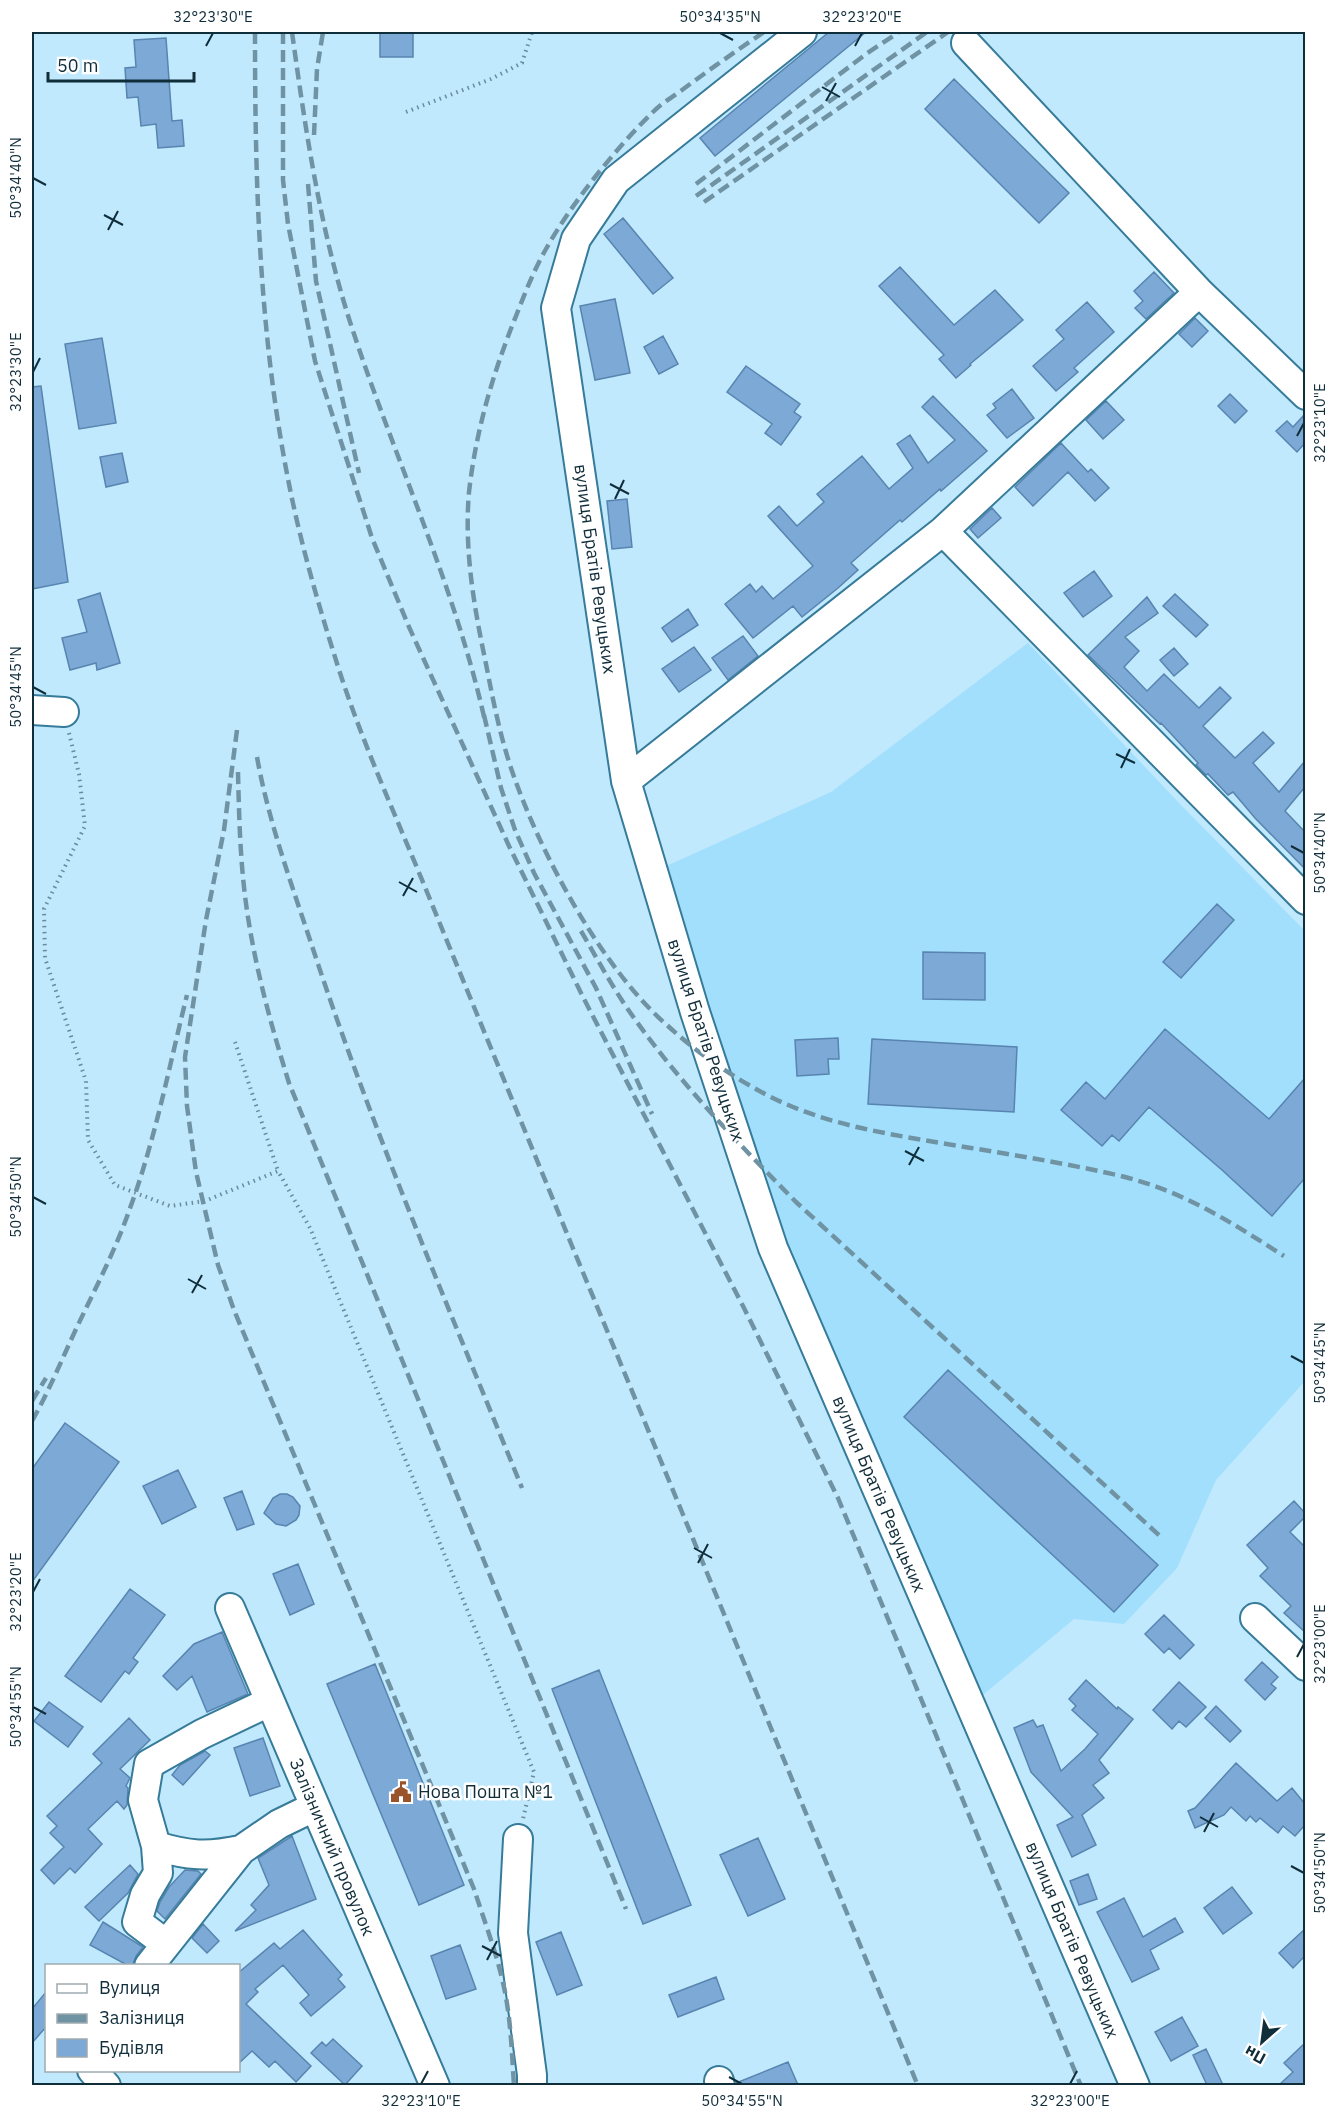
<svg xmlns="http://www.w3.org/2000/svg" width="1337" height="2117" viewBox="0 0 1337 2117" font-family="'IBM Plex Sans',sans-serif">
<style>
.built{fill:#a1dffc}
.building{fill:#7ca9d6;stroke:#5884b0;stroke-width:1.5}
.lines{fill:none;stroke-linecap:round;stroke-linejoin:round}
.minor-casing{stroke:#367b99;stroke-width:32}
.path{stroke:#698c9c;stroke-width:4;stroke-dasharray:1.5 4.5;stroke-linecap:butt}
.minor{stroke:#fff;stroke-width:28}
.rail{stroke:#7093a4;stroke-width:4.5;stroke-dasharray:12 6;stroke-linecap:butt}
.ticks{fill:none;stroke:#102d3a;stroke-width:2}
.labels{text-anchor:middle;stroke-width:5;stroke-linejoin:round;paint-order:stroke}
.street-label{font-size:18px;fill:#102d3a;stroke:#fff}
.poi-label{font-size:18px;fill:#102d3a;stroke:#fff;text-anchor:start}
.neatline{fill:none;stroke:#102d3a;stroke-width:2}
.ticks-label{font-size:15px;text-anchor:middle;fill:#102d3a}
</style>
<rect width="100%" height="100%" fill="#c1e9fd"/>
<path class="built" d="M1028 643 1180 804 1305 931V1381L1216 1480 1177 1568 1124 1624 1074 1619 971 1705 773 1248 653 872 831 792Z"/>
<path class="building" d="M380 32H413V57H380Z
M829 32H866L715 156 700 138Z
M166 38 172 121 182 120 184 146 158 148 156 124 141 126 138 97 127 98 125 68 136 67 134 40Z
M954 79 1069 193 1039 223 925 109Z
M623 218 673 278 653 294 604 234Z
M900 267 954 325 995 290 1023 320 970 364 971 365 956 378 939 359 944 355 879 286Z
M1154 272 1174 293 1146 319 1135 308 1143 301 1134 291Z
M615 299 630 373 595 380 580 306Z
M1087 302 1114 332 1074 368 1078 372 1056 391 1033 366 1064 339 1056 330Z
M1195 318 1208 331 1192 347 1179 334Z
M663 336 678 364 659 374 644 347Z
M102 338 116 423 79 429 65 344Z
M746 366 800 404 794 412 801 417 781 445 765 433 772 424 727 392Z
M41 386 68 582 32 589V387Z
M1012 389 1034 418 1007 438 987 415 996 408 993 404Z
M1230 394 1247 411 1235 423 1218 406Z
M933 396 987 451 941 491 940 489 902 522 900 520 851 563 858 570 838 588 802 617 793 606 753 638 725 604 750 584 756 592 762 586 773 599 813 566 768 516 779 506 797 526 824 502 817 494 862 456 889 489 913 468 897 444 910 435 928 463 955 440 922 407Z
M1106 401 1124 420 1103 439 1086 420Z
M1305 414V443L1297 452 1276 431 1287 421 1293 427Z
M1061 443 1088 472 1091 469 1109 488 1095 501 1068 472 1033 506 1015 487Z
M122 453 128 482 106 487 100 457Z
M627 499 632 547 612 549 607 501Z
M992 508 1001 518 978 538 970 529Z
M1094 571 1112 596 1083 617 1064 593Z
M100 593 120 663 97 670 96 663 70 670 62 638 87 632 78 600Z
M1175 594 1208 625 1196 637 1163 606Z
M1147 597 1158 613 1125 637 1139 651 1124 667 1147 691 1164 674 1199 708 1220 687 1231 698 1203 726 1235 758 1263 732 1274 743 1253 763 1279 792 1305 761V787L1285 811 1305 832V869L1255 818 1233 792 1228 795 1208 774 1206 775 1196 765 1198 763 1161 723 1160 724 1088 655Z
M688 609 698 625 672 642 662 628Z
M743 636 758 656 728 680 712 658Z
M694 647 711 670 679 692 662 669Z
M1174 648 1188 664 1174 676 1160 660Z
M1217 904 1234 920 1181 978 1163 962Z
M923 952 985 953V1000L923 999Z
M1165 1029 1269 1119 1305 1078V1178L1272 1216 1222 1170 1149 1107 1119 1141 1112 1135 1102 1146 1061 1110 1086 1082 1105 1099Z
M838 1038 839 1059H828L829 1074 797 1076 795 1040Z
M872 1039 1017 1047 1014 1112 868 1104Z
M948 1370 1158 1565 1114 1612 904 1417Z
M65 1423 119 1462 32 1582V1469Z
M178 1470 196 1507 162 1524 143 1486Z
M242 1491 254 1524 237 1530 224 1498Z
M280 1494H287L293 1497 300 1506 299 1515 296 1520 286 1526 276 1524 264 1513 273 1498Z
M1294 1501 1305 1513V1517L1290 1532 1305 1547V1632L1284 1613 1291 1606 1260 1576 1268 1568 1247 1545Z
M298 1564 314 1604 290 1615 273 1574Z
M130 1589 165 1615 133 1658 138 1662 129 1674 125 1671 101 1702 65 1676Z
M1164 1615 1194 1645 1180 1659 1169 1648 1164 1653 1145 1634Z
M222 1632 248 1694 207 1712 192 1676 177 1690 163 1676 194 1644Z
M1262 1662 1278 1677 1271 1684 1276 1688 1265 1700 1245 1680Z
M375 1664 464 1885 419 1905 327 1684Z
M599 1670 691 1905 643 1924 552 1689Z
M1086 1680 1117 1709 1118 1707 1133 1719 1099 1760 1109 1773 1093 1785 1104 1798 1082 1815 1096 1845 1072 1857 1057 1825 1073 1817 1031 1772 1014 1728 1033 1720 1037 1727 1043 1725 1061 1771 1085 1749 1098 1734 1072 1710 1076 1706 1069 1699Z
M1179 1682 1206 1707 1186 1727 1179 1721 1172 1729 1153 1710Z
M49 1702 83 1727 68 1747 34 1721Z
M1216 1706 1241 1731 1230 1742 1205 1718Z
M129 1718 150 1740 120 1769 130 1778 126 1786 128 1788 127 1805 124 1809 117 1801 88 1829 102 1844 75 1873 70 1868 54 1884 41 1870 64 1847 50 1833 57 1826 47 1816 102 1763 93 1754Z
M263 1738 280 1786 250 1796 234 1748Z
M205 1751 210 1755 183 1785 172 1775 180 1765Z
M1236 1763 1277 1801 1292 1788 1305 1804V1825L1295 1836 1283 1826 1278 1833 1260 1818 1256 1822 1250 1816 1246 1821 1231 1807 1224 1815 1195 1828 1188 1811 1195 1808Z
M292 1836 316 1899 235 1931 256 1910 251 1905 269 1885 258 1858Z
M758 1838 785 1899 748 1916 720 1855Z
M130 1865 138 1874 128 1893 99 1921 85 1907Z
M185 1870 198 1871 201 1874 165 1919 157 1911 160 1902 169 1887Z
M1088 1874 1097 1899 1079 1905 1070 1881Z
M1232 1887 1252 1913 1223 1934 1204 1908Z
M1124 1898 1143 1937 1175 1918 1183 1932 1150 1950 1159 1969 1132 1982 1097 1912Z
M103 1922 143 1947 136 1956 133 1965H127L90 1945Z
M203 1924 219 1941 207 1953 192 1938Z
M1305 1929V1956L1293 1968 1279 1953Z
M303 1930 342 1975 338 1979 345 1987 311 2016 300 2003 309 1995 283 1965 255 1989 258 1992 246 2004 311 2066 296 2082 275 2061 269 2067 252 2051 238 2064V1973L274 1943 280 1949Z
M561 1932 582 1985 557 1995 536 1942Z
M460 1945 476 1989 446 1999 431 1956Z
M716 1977 724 1999 678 2017 669 1995Z
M46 1992V2027L32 2043V2009Z
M1182 2017 1198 2046 1171 2061 1155 2032Z
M333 2039 362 2066 345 2085 311 2053 322 2042 326 2046Z
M1305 2043V2085H1279L1293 2072 1284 2063Z
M1206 2049 1223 2085H1207L1193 2055Z
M788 2062 798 2085H736V2083Z"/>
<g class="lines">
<defs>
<path id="minor" d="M802 32 616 180 576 239 556 308 626 781 695 1012 773 1248 1135 2086
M966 43 1199 292 1306 395
M943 531 1306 900
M32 710 64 712
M626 781 943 531 1199 292
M230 1608 435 2086
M1255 1618 1306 1666
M518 1839 513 1933 532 2075V2086
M156 1846 158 1873 145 1895 137 1922 166 1944
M241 1850C207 1857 189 1856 156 1846L143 1800 149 1764 202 1734 269 1702
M149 1966 241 1850 279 1824 314 1807
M92 2070 106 2086
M719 2081 720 2086"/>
</defs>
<use href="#minor" class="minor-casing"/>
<path class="path" d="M406 112 491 79 522 63 532 32
M69 733 79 774 85 826 44 909 45 958 86 1081 88 1140 115 1185 170 1206 205 1201 278 1171 310 1228 534 1772 523 1819
M235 1042 278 1171"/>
<use href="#minor" class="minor"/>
<path class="rail" d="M255 32C255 185 259 337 290 489 303 553 322 617 342 679 366 751 398 821 427 892 475 1010 524 1128 572 1246 688 1526 803 1806 918 2086
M283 32V180L288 224 315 361 372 538 409 627 509 846 583 997 744 1308 838 1498 1081 2086
M292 32C306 134 321 236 354 334 397 464 455 587 485 721
M764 32C736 51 709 70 682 90 672 97 661 104 653 112 616 148 571 204 546 249 534 270 525 293 516 316 493 373 476 430 469 492 464 550 474 607 486 664 493 700 500 736 512 771 540 853 602 969 668 1026 696 1052 731 1076 765 1094 820 1123 881 1133 941 1143 1001 1153 1061 1162 1121 1176 1185 1192 1229 1221 1284 1256
M314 135 317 69 323 32
M308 184 316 281 359 473
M696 184 866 54 899 32
M696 196 927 32
M704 202 948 32
M484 715 501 788 515 830 534 873 596 988 652 1114
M237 730 224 830 206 920 185 1057 187 1106 196 1172 218 1265 234 1310 474 1889C485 1923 498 1957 505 1992 511 2023 512 2055 514 2086
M257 757C269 824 293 888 314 952 374 1134 450 1311 522 1488
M238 772C239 814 240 855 245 896 253 960 270 1022 289 1083L626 1909
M581 931C595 955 608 979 623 1002 672 1075 735 1140 796 1202L1161 1537
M32 1401 46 1378
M32 1421C49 1391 62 1359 77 1327 95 1289 115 1251 129 1211 155 1141 169 1067 187 995"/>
</g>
<path class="ticks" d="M720 33 733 40M206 46 213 33M855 46 862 33M822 87 840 97M826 101 836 83M33 178 46 185M104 215 123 225M108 230 118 211M33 372 40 358M1297 436 1304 423M610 484 629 494M615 499 624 480M33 687 46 694M1116 754 1135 763M1121 768 1130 749M1291 846 1304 853M399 882 417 892M403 896 413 878M905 1151 924 1161M909 1165 919 1147M33 1197 46 1204M188 1279 206 1289M192 1293 202 1275M1291 1356 1304 1363M694 1548 712 1558M698 1563 708 1544M33 1592 40 1579M1297 1657 1304 1644M33 1707 46 1714M1200 1817 1218 1827M1204 1832 1214 1813M1291 1866 1304 1873M482 1946 501 1956M487 1960 497 1941M729 2077 742 2084M421 2084 428 2071M1070 2084 1077 2071"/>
<defs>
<symbol id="civic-bare" viewBox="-9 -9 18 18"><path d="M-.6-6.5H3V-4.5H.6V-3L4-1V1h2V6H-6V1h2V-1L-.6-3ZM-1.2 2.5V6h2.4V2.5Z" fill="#99532a" stroke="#fff" stroke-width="2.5" paint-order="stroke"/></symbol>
</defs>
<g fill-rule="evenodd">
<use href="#civic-bare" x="386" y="1777" width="30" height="30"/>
</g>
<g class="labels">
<g class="street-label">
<text transform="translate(595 569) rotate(82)" y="6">вулиця Братів Ревуцьких</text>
<text transform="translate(706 1040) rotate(72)" y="6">вулиця Братів Ревуцьких</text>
<text transform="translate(879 1494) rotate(67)" y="6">вулиця Братів Ревуцьких</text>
<text transform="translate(332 1847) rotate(67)" y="6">Залізничний провулок</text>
<text transform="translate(1072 1940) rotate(67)" y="6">вулиця Братів Ревуцьких</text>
</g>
<g class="poi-label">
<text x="418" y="1798">Нова Пошта №1</text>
</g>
</g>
<rect width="1337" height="2117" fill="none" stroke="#ffffff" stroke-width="66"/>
<rect x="45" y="1964" width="195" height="108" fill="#ffffff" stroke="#9fabb0" stroke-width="1.5"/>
<rect x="57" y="1984" width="30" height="9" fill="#ffffff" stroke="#9fabb0" stroke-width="1.5"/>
<text x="99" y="1994" font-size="18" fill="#102d3a">Вулиця</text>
<rect x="57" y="2014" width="30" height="9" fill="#7093a4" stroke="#9fabb0" stroke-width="1.5"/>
<text x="99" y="2024" font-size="18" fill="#102d3a">Залізниця</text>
<rect x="57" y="2039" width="30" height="18" fill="#7ca9d6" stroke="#9fabb0" stroke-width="1.5"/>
<text x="99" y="2054" font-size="18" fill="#102d3a">Будівля</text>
<g transform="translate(1262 2042) rotate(208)" stroke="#ffffff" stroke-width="4.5" paint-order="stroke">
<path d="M0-4.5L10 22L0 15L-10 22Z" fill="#102d3a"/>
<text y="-9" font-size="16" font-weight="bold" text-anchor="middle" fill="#102d3a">Пн</text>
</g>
<path d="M48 72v9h146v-9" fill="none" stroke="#102d3a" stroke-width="3"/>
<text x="57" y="72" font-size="18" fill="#102d3a" stroke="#ffffff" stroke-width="4.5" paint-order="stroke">50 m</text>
<rect x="33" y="33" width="1271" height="2051" class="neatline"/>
<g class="ticks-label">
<text x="213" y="22">32°23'30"E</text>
<text x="720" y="22">50°34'35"N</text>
<text x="862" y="22">32°23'20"E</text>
<text transform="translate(16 178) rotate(-90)" y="5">50°34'40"N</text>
<text transform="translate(16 372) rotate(-90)" y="5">32°23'30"E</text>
<text transform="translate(1320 423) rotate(-90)" y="5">32°23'10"E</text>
<text transform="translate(16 687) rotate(-90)" y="5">50°34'45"N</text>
<text transform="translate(1320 853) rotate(-90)" y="5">50°34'40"N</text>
<text transform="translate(16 1197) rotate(-90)" y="5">50°34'50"N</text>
<text transform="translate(1320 1363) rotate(-90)" y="5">50°34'45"N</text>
<text transform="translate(16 1592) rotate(-90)" y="5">32°23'20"E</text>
<text transform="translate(1320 1644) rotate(-90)" y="5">32°23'00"E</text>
<text transform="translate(16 1707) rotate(-90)" y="5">50°34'55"N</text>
<text transform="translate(1320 1873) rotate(-90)" y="5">50°34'50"N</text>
<text x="421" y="2106">32°23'10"E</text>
<text x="742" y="2106">50°34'55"N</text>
<text x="1070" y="2106">32°23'00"E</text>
</g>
</svg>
